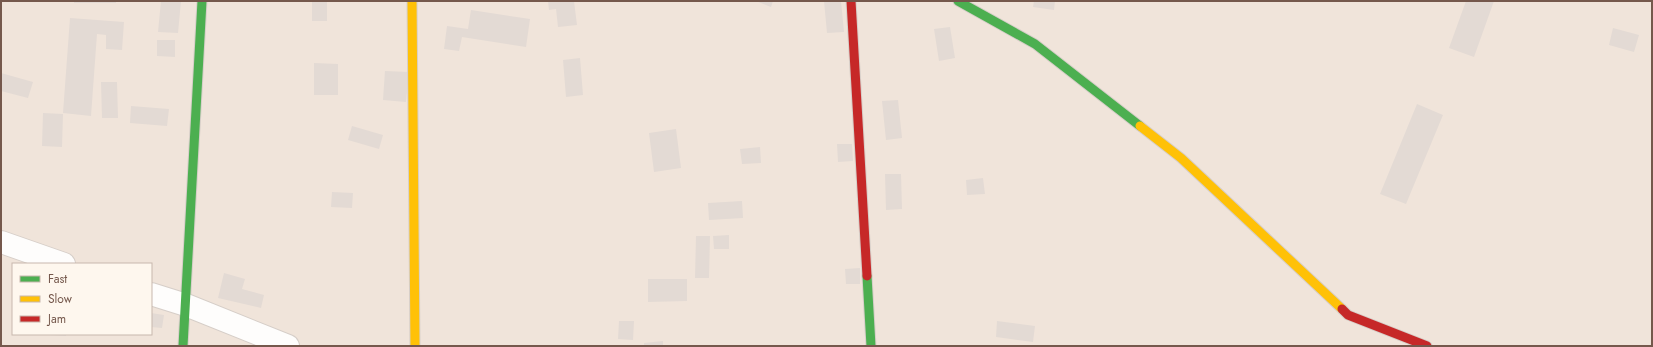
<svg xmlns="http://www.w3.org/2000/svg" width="1653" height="347" viewBox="0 0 1653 347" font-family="Jost,sans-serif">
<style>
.residential{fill:#f0e4da;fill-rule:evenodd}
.building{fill:#e3dad4}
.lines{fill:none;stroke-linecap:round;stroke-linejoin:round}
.street-casing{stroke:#d6cec8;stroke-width:24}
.fast-casing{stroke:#d6cec8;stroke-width:11}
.slow-casing{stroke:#d6cec8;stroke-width:11}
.jam-casing{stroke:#d6cec8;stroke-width:11}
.street{stroke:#fefdfc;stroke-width:22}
.fast{stroke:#4caf50;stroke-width:9}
.slow{stroke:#ffc107;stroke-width:9}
.jam{stroke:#c62828;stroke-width:9}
</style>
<rect width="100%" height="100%" fill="#f7f2ec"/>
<path class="residential" d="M1 1H1652V346H1ZM13 264H151V334H13Z"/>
<path class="building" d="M74 1H116V3H74Z
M161 1H181L178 33 158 32Z
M312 1H327V21H312Z
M548 1H574L577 25 558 27 556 9 549 10Z
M756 1H773L771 7Z
M824 1H841L844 32 827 33Z
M1034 1H1055L1054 10 1033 7Z
M1466 1H1494L1474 57 1449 48Z
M471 10 530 19 526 47 462 37 459 51 444 49 447 26 468 29Z
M70 18 124 22 122 50 106 49V35L97 34 91 116 63 113Z
M950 27 955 58 939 61 934 29Z
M1613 28 1639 35 1634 52 1609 45Z
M157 40H175V57L157 56Z
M580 58 583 95 566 97 563 60Z
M314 63 338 64V95H314Z
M385 71 409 72 406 102 383 100Z
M1 73 33 82 28 98 1 91Z
M101 82H117L118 118H102Z
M898 100 902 138 886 140 882 101Z
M1417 104 1443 115 1406 204 1380 194Z
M131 106 169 109 167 126 130 123Z
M43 113 63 114 62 147 42 146Z
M352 126 383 135 379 149 348 140Z
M676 129 681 168 654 172 649 133Z
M837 144H852L853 161 838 162Z
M760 147 761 163 742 164 740 149Z
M885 174H901L902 209 886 210Z
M983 178 985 194 967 195 966 180Z
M332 192 353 193 352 208 331 207Z
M742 201 743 218 709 220 708 203Z
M729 235V249H714L713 236Z
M696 236H710L709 278H695Z
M860 268V284H846L845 269Z
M224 273 245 279 242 289 264 295 261 308 218 298Z
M648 279H687V301L648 302Z
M151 313 164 315 162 328 151 327Z
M619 321H634L633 340 618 339Z
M997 321 1035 326 1033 342 996 337Z
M51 334H66V336L51 335Z
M663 341V346H644V343Z"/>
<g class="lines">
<defs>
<path id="street" d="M1 242 64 264
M151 294 186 305 288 346"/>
<path id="fast" d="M958 1 1035 44 1140 126
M867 276 871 346
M183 346 202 1"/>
<path id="slow" d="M412 1 415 346
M1140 126 1181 158 1342 309"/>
<path id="jam" d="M851 1 867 276
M1342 309 1348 315 1427 346"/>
</defs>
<use href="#street" class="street-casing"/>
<use href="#fast" class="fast-casing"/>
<use href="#slow" class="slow-casing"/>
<use href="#jam" class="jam-casing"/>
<use href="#street" class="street"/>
<use href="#fast" class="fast"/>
<use href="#slow" class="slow"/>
<use href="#jam" class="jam"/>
</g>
<rect width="1653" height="347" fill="none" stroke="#75584c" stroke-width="4"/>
<rect x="12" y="263" width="140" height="72" fill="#fef7ee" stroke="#c7b7ad"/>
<rect x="20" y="276" width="20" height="6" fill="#4caf50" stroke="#c7b7ad"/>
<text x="48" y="283" font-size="12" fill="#75584c">Fast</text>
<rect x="20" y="296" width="20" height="6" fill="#ffc107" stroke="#c7b7ad"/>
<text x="48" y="303" font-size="12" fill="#75584c">Slow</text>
<rect x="20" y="316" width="20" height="6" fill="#c62828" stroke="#c7b7ad"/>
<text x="48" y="323" font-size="12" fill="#75584c">Jam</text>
</svg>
